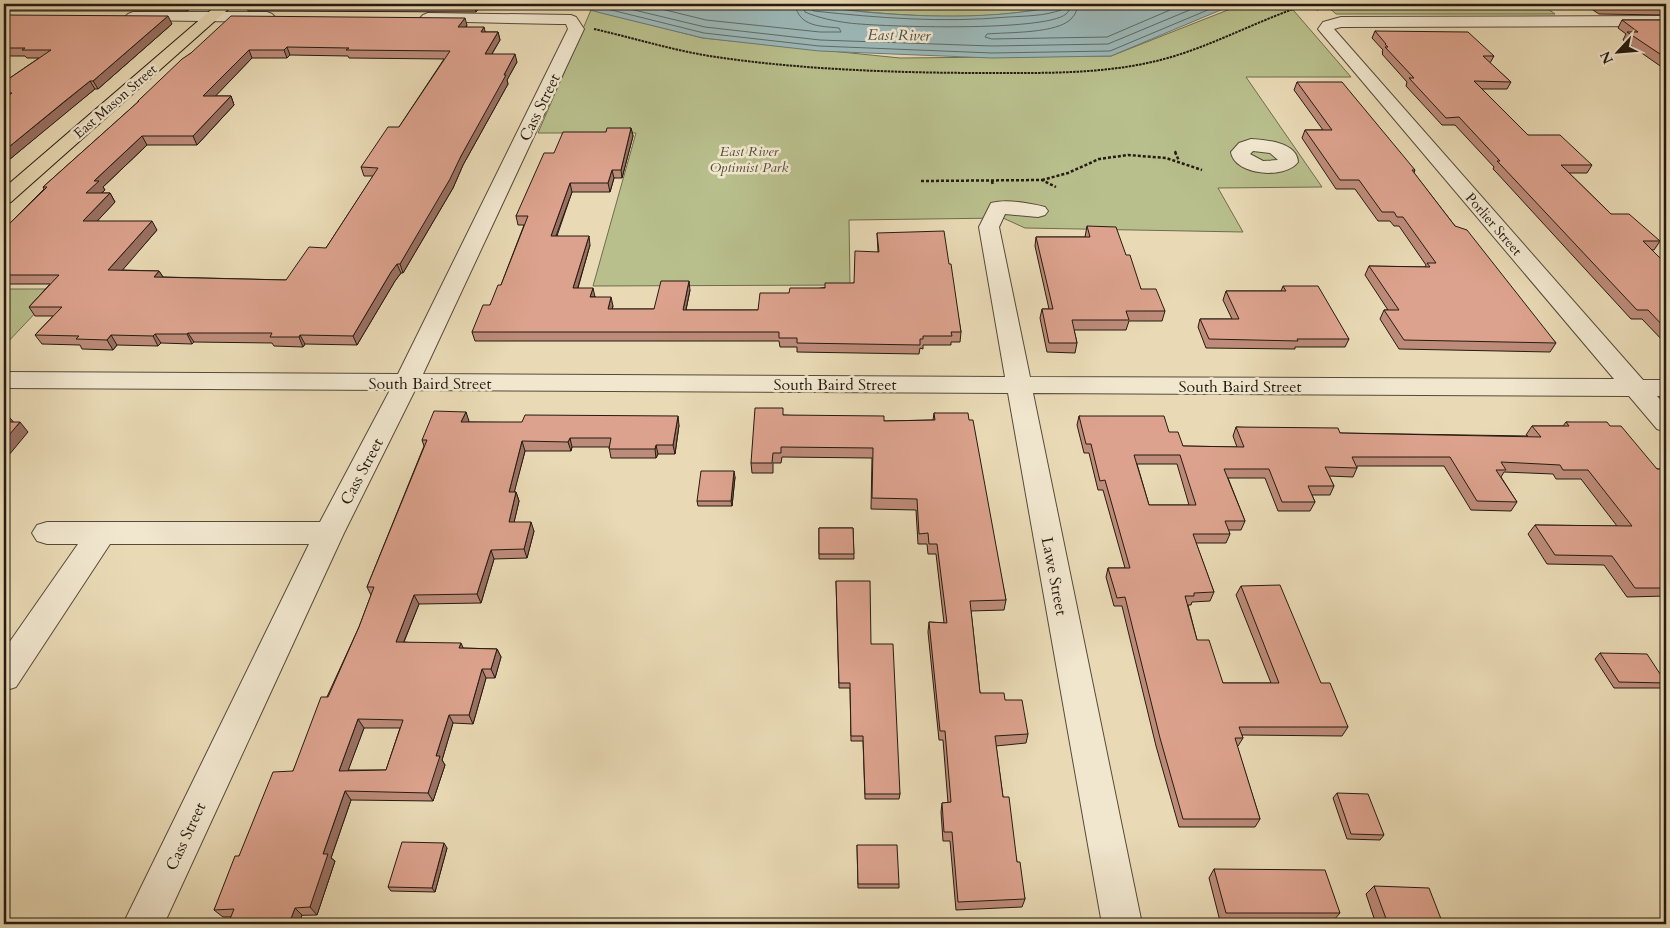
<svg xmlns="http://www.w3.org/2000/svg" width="1670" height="928" viewBox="0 0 1670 928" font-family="Cardo,serif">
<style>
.green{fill:#b8bf8c;stroke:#6e6d4e}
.water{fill:#9cb8b8;stroke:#6c7975}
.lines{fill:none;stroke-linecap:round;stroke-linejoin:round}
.shore{stroke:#606a64;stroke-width:1}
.minor-casing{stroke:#564b39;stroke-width:2}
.major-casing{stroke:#251b10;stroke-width:2}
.path-far1{stroke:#251b10;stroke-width:2;stroke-dasharray:2.5 1;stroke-linecap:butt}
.path{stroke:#251b10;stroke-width:2.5;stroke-dasharray:3 2;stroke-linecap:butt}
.minor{fill:#f1e7cf;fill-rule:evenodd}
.major{fill:#e9dab5;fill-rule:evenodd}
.wall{fill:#bd8b79;stroke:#251b10;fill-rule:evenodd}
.shaded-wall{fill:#9a7163;stroke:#251b10}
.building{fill:#dca28d;stroke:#251b10;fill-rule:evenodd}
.labels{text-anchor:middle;stroke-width:5;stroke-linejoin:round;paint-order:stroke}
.far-street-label{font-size:14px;fill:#251b10;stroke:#f1e7cf}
.far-park-label{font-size:14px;font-style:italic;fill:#514c35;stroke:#f1e7cf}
.far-water-label{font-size:15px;font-style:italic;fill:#494a42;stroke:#f1e7cf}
.street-label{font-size:16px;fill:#251b10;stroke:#f1e7cf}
</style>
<rect width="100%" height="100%" fill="#e9dab5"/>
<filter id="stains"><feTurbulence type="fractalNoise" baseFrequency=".004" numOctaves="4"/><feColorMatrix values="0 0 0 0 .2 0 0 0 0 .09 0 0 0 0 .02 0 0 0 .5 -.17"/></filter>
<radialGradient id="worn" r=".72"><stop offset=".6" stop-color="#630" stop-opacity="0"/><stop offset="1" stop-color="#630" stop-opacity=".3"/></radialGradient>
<path class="green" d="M795 4H1068C979 25 885 15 795 4Z
M1243 4H1288L1351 77H1246L1322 187 1218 188 1243 232 1025 228 1003 218 849 220 850 285 593 286 636 133H538L591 10 703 38 900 58 1111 56Z
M1325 4H1541L1555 14H1336Z
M4 289H58L4 346Z"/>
<path class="water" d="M570 4C644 4 719 1 794 4 817 5 841 10 865 12 932 18 1003 19 1068 4H1235L1111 56 992 58 819 51 703 38 601 13Z"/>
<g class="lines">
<path class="shore" d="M587 4 704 33 819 46 992 53 1110 51 1222 4
M609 4 705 27 820 40 992 46 1108 44 1204 4
M641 4 706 20 820 32H841L839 28C820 26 799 27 795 4
M803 4 805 12C819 18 834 21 849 23 882 27 1045 32 1066 14 1069 12 1070 8 1070 4
M809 4 810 9 814 11C879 18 943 23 1008 17 1026 16 1044 16 1061 10L1064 4
M1078 4C1077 9 1076 14 1072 18 1058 34 1008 32 987 34L985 37 992 39 1107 37 1184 4"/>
<defs>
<path id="minor" d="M133 12H267L272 14 275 17 272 20 267 22 128 20 125 17 128 14Z
M428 13 571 15 576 17 584 29 423 374 1005 377 979 227 991 203C1007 199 1029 203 1045 207L1048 211 1045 215 1038 217 1005 214 999 227 1030 377 1614 379 1318 29 1323 22 1341 17 1666 16V26L1341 27 1334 29 1643 380H1666V396H1657L1666 406V432L1657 429 1629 396 1033 393 1142 924H1102L1008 393 415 390 344 533 164 924H123L309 544H110L16 687 4 691V650L78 544H47L37 541 32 533 37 525 47 522H320L390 390 4 388V372L398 374 568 29 566 24H559L423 21 420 18 423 15Z
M1251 139C1266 140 1297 142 1298 162 1285 180 1234 175 1231 152L1239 143ZM1253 151 1270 153 1278 160 1263 161 1250 154Z"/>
<path id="major" d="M218 4H234L11 202 4 204V188Z"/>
</defs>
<use href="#minor" class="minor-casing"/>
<use href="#major" class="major-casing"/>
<path class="path-far1" d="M1311 4 1318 10
M594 29C634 38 675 51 716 57 805 70 901 73 991 73 1045 73 1099 74 1152 62 1206 50 1255 21 1308 4
M1175 151 1176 153"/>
<path class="path" d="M1175 152 1179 161
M1042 180 1068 173 1099 159 1128 155 1166 158 1202 170
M921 181 1042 180 1056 187
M992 181 993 186"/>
<use href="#minor" class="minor"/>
<use href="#major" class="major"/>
</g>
<path class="wall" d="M4 4H196L187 11H4Z
M246 4H482L476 12 248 11Z
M1584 4H1666V15L1599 14Z
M4 15 172 24 98 89H95L70 109 4 164V82L39 58H27L25 56H4Z
M1622 20H1666V70L1623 40 1626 34 1618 28Z
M467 25 466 27 485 32H498L500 40 492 54 517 62 507 80 508 84 463 165 453 188 403 273H401L395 281 357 345 305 344 303 347 274 346 272 343 194 342 192 344 161 343 158 346 117 345 113 350 82 349 80 345 42 344 35 335 53 316H35L29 307 50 284H4V229L44 189 43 187 138 102V101L191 53ZM290 55 348 56 349 58 444 59 399 127 361 167 364 176H373L326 248 286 280 163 277 159 271 122 270 157 230 97 221 115 202 110 193H101L105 190 103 187 147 145H197L234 105 231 96H215L252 58H287Z
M1375 31 1494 56 1490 63 1511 82 1507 89H1481L1528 135 1592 165 1587 173H1569L1611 214 1660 241 1654 250H1651L1666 264V344L1642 319H1631L1496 172 1493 169 1494 167 1455 125H1442L1406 86 1407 82 1382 54 1383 53 1382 52 1383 50 1372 38Z
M1297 82 1415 170 1414 173 1455 226 1556 343 1550 352 1399 349 1380 319 1384 310H1388L1365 275 1369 266 1425 267 1426 265 1399 226H1394L1390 221H1378L1355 189H1336L1302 138 1305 130H1323L1294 90Z
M631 128 633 136 622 178H614L610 192H572L557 236 590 245 578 288 613 306 612 309H654L690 290 686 310H758L789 293 854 283 878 252 877 233 949 264 961 332 960 342H951V345H923V349L920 348 919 354 797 352V347H780L779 341H475L472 332 490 305 501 285 524 225H518L516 216 554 153 606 132Z
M1087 226 1126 255 1141 289 1165 311 1162 321H1129L1126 330H1074L1077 343 1075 353 1047 352 1040 318 1042 309H1049L1035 246 1036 237H1085Z
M1283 286 1349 339 1345 347H1295V349L1206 348 1198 327 1200 319H1232L1223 300 1226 291H1281Z
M466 412 468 422 679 425 675 454H658L656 458H611L609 447H572L571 451H525L514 492H516L519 501 514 522 534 531 527 558 494 559 481 603 419 604 404 642 463 648 497 649 501 657 495 678H486L473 724 453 723 442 760 445 765 433 801 351 800 331 858 335 861 317 915 223 917 214 910 239 856 293 771 359 627 371 595 367 587 424 446 422 440ZM364 728H400L386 770H348Z
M934 413 969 420 1006 600 1004 610 971 611 980 693 1005 700 1028 734 1026 743 996 746 1003 797 1025 899 1022 907 956 910 950 841H943L941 812 942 803H948L943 740H939L928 632 929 622 944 623 936 554H928L927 544H918L916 510 871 509 872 458 782 457 781 463H773V473H752L751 463 783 415 884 421 933 420Z
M1079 416 1169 432 1183 446 1237 447 1233 436 1236 427 1340 433 1528 436 1526 435 1532 426H1563L1566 422 1610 426 1657 469H1666V596L1627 597 1604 565 1547 564 1528 534 1535 525 1617 526 1581 479H1556L1553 474 1504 472 1501 477 1517 502 1511 511 1471 510 1444 466H1357V468L1353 477 1329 476 1334 486 1330 495H1312L1315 502 1310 511H1278L1265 478H1228L1245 521 1241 530H1228L1230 534 1226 543H1196L1214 592 1210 601 1192 602 1191 605H1188L1197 640 1223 683H1271L1236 595 1241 586 1321 683 1348 727 1342 736 1242 735 1243 738 1238 746H1237L1260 819 1255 827H1179L1156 746 1122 606H1114L1106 577 1108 568H1125L1103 490H1098L1089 453H1084L1077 425ZM1137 464H1177L1189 505H1149Z
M735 477 732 506H698L697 501Z
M819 528H853L854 559H819Z
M836 581 871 644 900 794 899 799H865L863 741H851L850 688H839Z
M1600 653 1666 682V683L1662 688H1614L1595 659Z
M1337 793 1384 835 1380 840 1347 839 1333 798Z
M857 845 899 884V888H858Z
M447 848 435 892 391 891 388 887Z
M1214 869 1340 913 1332 922 1220 921 1209 878Z
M1374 886 1443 924H1376L1366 894Z"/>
<path class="shaded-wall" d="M184 4H196L187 11Z
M475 4H482L476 12 474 5Z
M168 16 172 24 98 89 93 81Z
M465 18 467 25 460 34 458 27Z
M484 27 486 35 481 32Z
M498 32 500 40 487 62 485 54Z
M287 47 290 55 287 58 284 50Z
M249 50 252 58 207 105 203 96Z
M515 54 517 62 507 80 508 84 463 165 453 188 403 273 400 264 461 156Z
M90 81 95 89 4 164V151Z
M231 96 234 105 197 145 193 136Z
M631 128 633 136 622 178 621 170Z
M142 136 147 145 103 187 105 190 91 202 86 193 94 181Z
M612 170 614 178 610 192 608 183Z
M570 183 572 192 553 244 551 236Z
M110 193 115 202 89 230 83 221Z
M152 221 157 230 114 280 108 270Z
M589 236 590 245 575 297 573 288Z
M397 264 401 273 395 281 357 345 353 336 391 272Z
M159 271 165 280 154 277Z
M689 281 690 290 684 319 683 310Z
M593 288 595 297H590Z
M611 297 613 306 610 318 608 309Z
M188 333 194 342 192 344 187 334Z
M155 334 161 343 158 346 153 336Z
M111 335 117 345 113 350 107 340Z
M300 335 305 344 303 347 299 337Z
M466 412 469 421 465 431 461 422Z
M678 416 679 425 675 454 673 445Z
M10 418 17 426 20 422 28 432 4 461V441L7 422Z
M570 438 572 447 571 451 568 442Z
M522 441 525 451 512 501 509 492Z
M656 445 658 454 656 458 655 449Z
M734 471 735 477 732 506 731 501Z
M516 492 519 501 512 531 509 522Z
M531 522 534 531 527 558 524 549Z
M491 550 494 559 481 603 477 594Z
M414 595 419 604 400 651 396 642Z
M461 643 465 652 459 648Z
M497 649 501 657 495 678 491 669Z
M482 669 486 678 473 724 469 715Z
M449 715 453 723 442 760 445 765 433 801 428 793 436 756Z
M358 719 364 728 345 779 339 771Z
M345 791 351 800 331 858 335 861 317 915 310 907 323 854Z
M444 843 447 848 435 892 432 888Z
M295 908 302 915 299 924H289Z"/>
<path class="building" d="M245 4H475L474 5Z
M1598 4H1666V7H1603Z
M4 15 168 16 93 81H90L65 101 4 151V99L12 93 4 92V82L51 50H22L25 48H4Z
M231 16 465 18 458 27H484L481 32H498L485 54H515L504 75H506L461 156 450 179 400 264H397L391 272 353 336 300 335 299 337H270L272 333H188L187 334H155L153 336 111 335 107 340 76 339 79 336 35 335 62 307H29L59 275H4V229L47 187H43L139 101H138L182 59 191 53ZM287 47 349 48 346 50 450 51 399 127H388L361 167 378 168 326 248 309 247 286 280 154 277 159 271 108 270 152 221H83L110 193H86L99 181H94L142 136H193L231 96H203L249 50H284Z
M1622 20H1666V58L1627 32H1638Z
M1375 31 1468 32 1494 56H1483L1511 82 1474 81 1528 135H1560L1592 165H1561L1611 214H1629L1660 241H1643L1666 264V329L1648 310H1637L1500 164 1497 161H1500L1459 117 1446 118 1409 78H1414L1385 47H1388L1385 44H1386Z
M1297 82H1342L1415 170H1412L1455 226 1467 230 1556 343 1404 340 1384 310H1399L1369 266 1430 267 1427 263H1436L1403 217H1397L1394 212H1382L1359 180H1340L1305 130H1332Z
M607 128H631L621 170H612L608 183H570L551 236H589L573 288H593L590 297H611L608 309H654L661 281H689L683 310H758L760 293H789L790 288H825V283H854L855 251 879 252 877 233 944 231 949 264H951L961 332H951L952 336H923V339H920V345L797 343V338H779V332H472L483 305H490L498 285H501L528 216H516L544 153H554L563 132H606Z
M1087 226 1116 227 1126 255H1130L1141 289H1156L1165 311H1126L1129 320H1072L1077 343H1049L1042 309H1053L1036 237H1090Z
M1283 286H1318L1349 339H1297L1298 341 1209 339 1200 319H1239L1226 291H1286Z
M755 408H783V415L884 416V421L935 420 934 413H968L969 420H973L1006 600 970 601 980 693H1004L1005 700H1022L1028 734 995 736 1003 797H1009L1017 862H1020L1025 899 958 902 952 832H944L942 803 951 802 945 731H940L929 622 947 623 937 544H929L928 533 919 534 917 499 872 498 873 448 781 447V453H773L772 463H751Z
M434 411 466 412 461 422H522L525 415 678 416 673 445H656L655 449H609L611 438H570L568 442 522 441 509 492H516L509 522H531L524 549 491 550 477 594 414 595 396 642 461 643 459 648 497 649 491 669H482L469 715H449L436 756H440L428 793 345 791 323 854H328L310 907 295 908 289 924H228L234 909 214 910 235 856H239L273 772 293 771 321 697H328L359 627 374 587H367L427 440H422ZM358 719 403 720 386 770 339 771Z
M1079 416H1164L1169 432H1178L1183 446 1244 447 1236 427 1338 428 1340 433 1541 437 1532 426H1569L1566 422H1607L1610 426H1621L1657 469H1666V588H1635L1612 556 1555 555 1535 525 1632 526 1588 470H1563L1560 465 1501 462 1506 470H1496L1517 502 1477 501 1450 457H1352L1357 468 1325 467 1334 486H1308L1315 502H1282L1269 469H1224L1245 521H1225L1230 534H1193L1214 592 1194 593V596H1185L1197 640H1209L1223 683H1279L1241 586 1280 585 1321 683H1330L1348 727H1239L1243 738H1235L1260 819H1183L1160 738 1125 597 1117 598 1108 568H1130L1105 480 1100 481 1091 444H1086ZM1134 455H1180L1196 505H1149Z
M4 418H10L7 422H20L4 441Z
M701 471H734L731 501H697Z
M819 528H853L854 554H819Z
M836 581H870L871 644H893L900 794H865L863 736H851L850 683H839Z
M1600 653 1647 654 1666 683 1619 682Z
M1337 793 1368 794 1384 835 1351 834Z
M402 842 444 843 432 888 388 887Z
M857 845H897L899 884H858Z
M1214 869 1325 870 1340 913H1226Z
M1374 886 1429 888 1443 924H1388Z"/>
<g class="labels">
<g class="far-street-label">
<text transform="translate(115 101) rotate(-41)" y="5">East Mason Street</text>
<text transform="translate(1494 224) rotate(49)" y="5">Porlier Street</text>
</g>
<g class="far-park-label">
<text x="749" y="156">East River<tspan x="749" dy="16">Optimist Park</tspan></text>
</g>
<g class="far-water-label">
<text transform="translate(899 35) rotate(1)" y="5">East River</text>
</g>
<g class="street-label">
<text transform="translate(539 107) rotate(-64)" y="6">Cass Street</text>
<text x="430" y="389">South Baird Street</text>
<text x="835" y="390">South Baird Street</text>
<text x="1240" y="392">South Baird Street</text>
<text transform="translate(361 471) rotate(-62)" y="6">Cass Street</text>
<text transform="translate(1055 576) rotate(79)" y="6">Lawe Street</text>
<text transform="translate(185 836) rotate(-65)" y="6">Cass Street</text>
</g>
</g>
<rect width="1670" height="928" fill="none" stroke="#e9dab5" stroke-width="20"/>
<rect x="5" y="5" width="1660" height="918" fill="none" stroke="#251b10" stroke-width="2.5"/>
<rect x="10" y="10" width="1650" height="908" fill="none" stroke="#251b10"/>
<g transform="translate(1618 52) rotate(244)" stroke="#f1e7cf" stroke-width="4" paint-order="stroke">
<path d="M0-4L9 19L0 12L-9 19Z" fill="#251b10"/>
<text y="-8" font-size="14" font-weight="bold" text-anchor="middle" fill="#251b10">N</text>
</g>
<rect width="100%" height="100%" filter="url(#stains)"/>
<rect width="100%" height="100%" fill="url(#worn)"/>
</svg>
